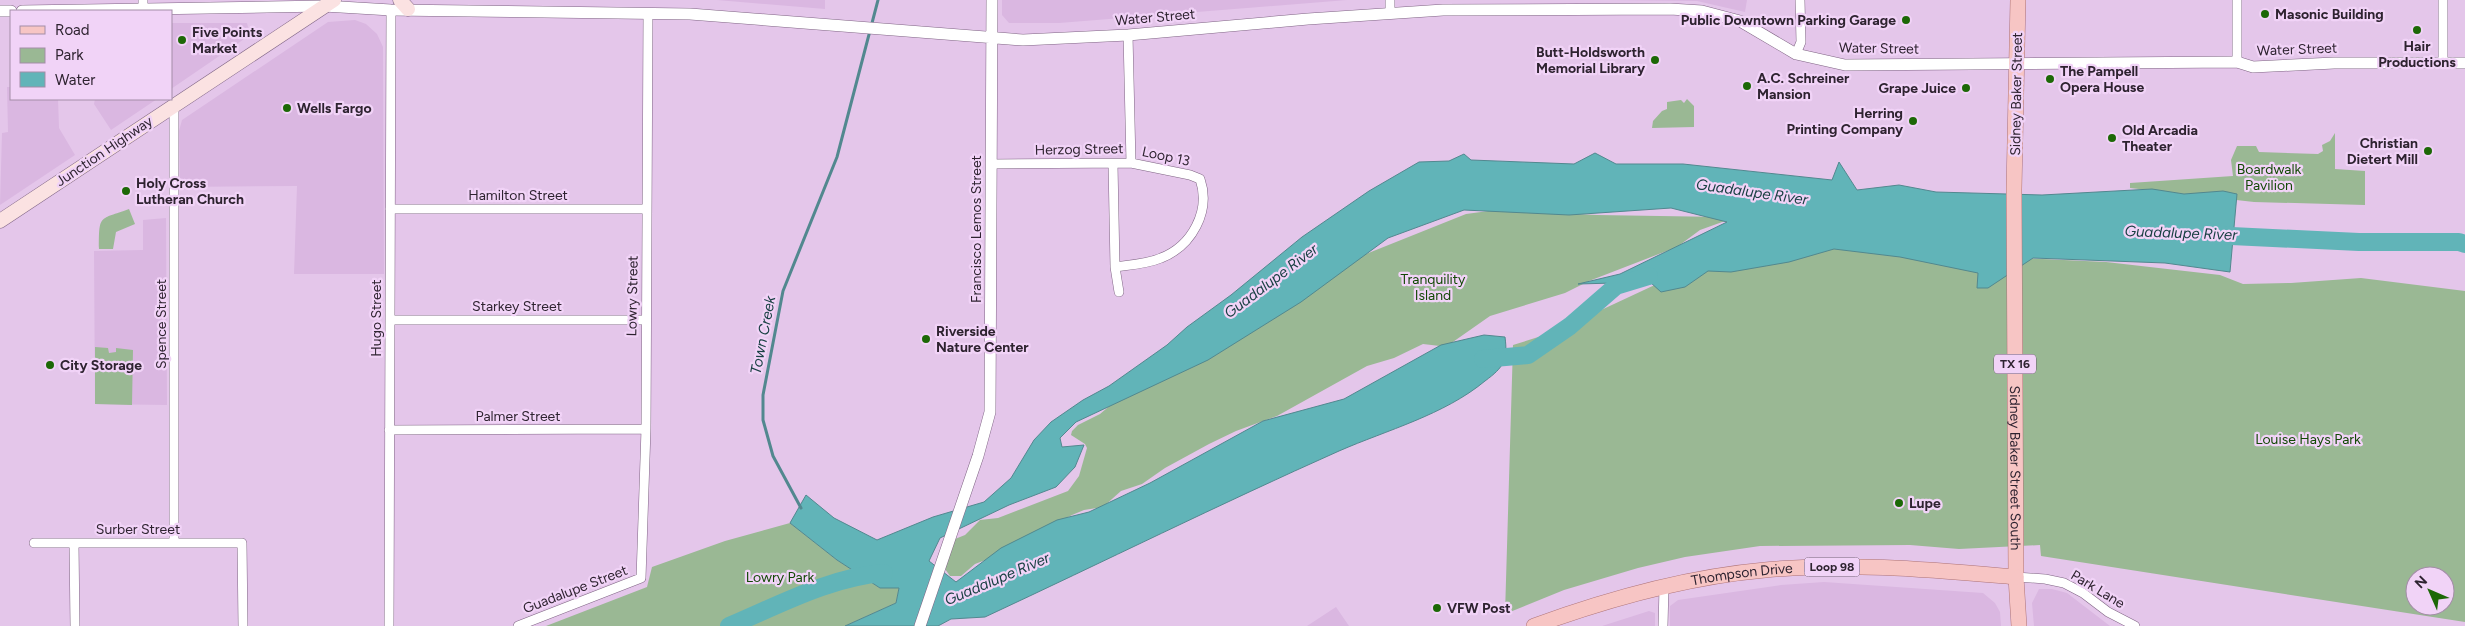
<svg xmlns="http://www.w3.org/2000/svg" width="2465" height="626" viewBox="0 0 2465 626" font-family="Figtree,sans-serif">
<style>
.built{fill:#dab7e1}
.green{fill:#9ab894;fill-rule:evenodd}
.water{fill:#61b4b8;stroke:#52888f}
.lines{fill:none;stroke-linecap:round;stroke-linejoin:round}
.stream{stroke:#52888f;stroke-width:3}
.river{stroke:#61b4b8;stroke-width:18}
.minor-casing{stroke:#7f6484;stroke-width:10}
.tertiary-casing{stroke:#7f6484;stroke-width:12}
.secondary-casing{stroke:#7f6484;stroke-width:15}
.primary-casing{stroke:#ad7377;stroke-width:16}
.minor{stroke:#fff;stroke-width:9}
.tertiary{stroke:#fff;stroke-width:11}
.secondary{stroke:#fbe2e2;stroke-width:14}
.primary{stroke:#f7c5c4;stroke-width:15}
.poi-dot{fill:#1c6806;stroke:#f1d3f7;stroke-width:2}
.labels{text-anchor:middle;stroke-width:4.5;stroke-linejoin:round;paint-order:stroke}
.shield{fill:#f1d3f7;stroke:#68586c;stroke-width:1}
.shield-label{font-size:12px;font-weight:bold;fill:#2e2330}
.poi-label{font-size:14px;font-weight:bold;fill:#2e2330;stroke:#f1d3f7;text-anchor:start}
.street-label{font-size:14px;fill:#2e2330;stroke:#f1d3f7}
.park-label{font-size:14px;fill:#124905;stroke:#f1d3f7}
.water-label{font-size:15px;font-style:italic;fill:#194043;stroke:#f1d3f7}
</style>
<rect width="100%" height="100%" fill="#e4c6ea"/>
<path class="built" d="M717 0H825V9Z
M1002 0H1347L1059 23H1009L1002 15Z
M1610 0H1747L1745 12 1697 1Z
M355 20 366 24 377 34 383 47 384 274H294L297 186 180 187 179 131 182 120 328 22Z
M171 23H247L250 35 171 89Z
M7 87H11V99H58L59 128 75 155 0 205 2 133 8 132Z
M95 99H157L111 130 94 104Z
M166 218 167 405 95 404 94 251 143 250V220Z
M1824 582 1983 593 1995 603 2000 612 2001 626H1670V606L1678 600 1781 585Z
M2039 589H2052L2067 593 2110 626H2034L2032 603Z
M1336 607 1349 626H1307Z
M1649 611 1655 613V626H1602Z"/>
<path class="green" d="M1687 99 1694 106V127L1652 128 1653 121 1662 111 1667 109V102L1681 100 1684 103Z
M2335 133V169L2365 171V205L2254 202 2130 188V183L2233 176 2231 160 2237 146H2256L2259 152 2318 154 2323 151 2322 145 2330 141Z
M129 209 135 224 116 232 113 249H99C99 214 99 220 129 209Z
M1496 210 1597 215 1722 217 1725 221 1700 230 1677 247 1589 281 1565 293 1490 316 1450 344 1440 346 1423 344 1394 358 1367 366 1277 416 1236 431 1209 444 1165 468 1142 484 1121 491 1103 507 1084 510 1072 515 988 559 975 564 961 576H950L943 566 955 539 965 535 980 520 998 518 1068 491 1079 476 1087 448 1085 444 1071 435 1072 431 1078 425 1100 414 1113 403 1366 254 1466 214Z
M1834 249 2106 262 2220 275 2243 284 2291 283 2361 278 2465 291V622L2041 556 2040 545 1959 549 1910 545 1760 546 1685 557 1638 568 1564 590 1505 614 1513 345 1554 332 1719 255ZM2415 576H2445V606H2415Z
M95 347 108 348 109 353 116 352V348L133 350 132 405 95 404Z
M790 523 837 560 880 588H899L896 603 845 626H546L647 587 652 567 725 541Z"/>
<path class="water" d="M1595 153 1616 164H1683L1832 180 1839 162 1857 190 1899 185 1936 192 2042 195 2152 189 2184 194 2223 191 2237 194 2230 272 2165 263 2033 258 1988 288H1977L1978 273 1900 257 1834 249 1789 262 1731 272 1708 271 1685 287 1661 292 1650 282 1578 284 1620 274 1727 222 1671 208 1569 215 1464 210 1388 238 1301 302 1208 360 1076 422 1060 438 1062 447 1084 445 1075 467 1056 487 1009 505 940 538 929 561 956 582 1001 548 1057 520 1089 512 1150 483 1263 421 1344 399 1441 345 1484 335 1505 337C1508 360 1504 367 1485 381 1444 415 1387 430 1339 451 1220 504 1103 562 985 617L951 619 938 626H845L896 603 899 588H880L837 560 790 523 806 495 834 518 877 540 933 517 984 502 1011 478 1034 440 1051 422 1083 400 1109 386 1167 345 1187 327 1231 295 1302 237 1369 191 1419 162 1449 161 1464 154 1471 160 1574 164Z"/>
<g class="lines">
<path class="stream" d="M801 508 773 456 763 420V395L783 291 837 157 878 0"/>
<path class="river" d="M2211 235 2359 242H2459L2465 244
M1483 359 1528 355 1570 326 1616 286 1649 276
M729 626C779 605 830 577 884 573"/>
<defs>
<path id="minor" d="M2237 0V62
M143 11V0
M1390 13V0
M1796 54 1801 42 1800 0
M2443 64V0
M174 104V543
M991 164 1131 163 1128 35
M1113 164 1115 267C1129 265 1147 264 1161 258 1192 246 1211 211 1200 179L1190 175 1131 163
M390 209H647
M1115 267 1119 292
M390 320H645
M389 430 646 429
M34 543H242L243 626
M74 543 75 626
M2016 577 2045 579 2064 583 2083 593 2108 612 2135 626
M389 626 391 10
M518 626 641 578 646 429 648 13
M1663 626 1664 587"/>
<path id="tertiary" d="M0 11H11
M22 11 324 6 391 10 690 14 1023 40 1128 35 1308 19 1443 10 1670 9 1702 11 1740 21 1796 54 1845 65 2237 62 2253 67 2334 63H2465
M920 626 978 456 990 412 992 0"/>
<path id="secondary" d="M400 0 408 9
M0 221 334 0"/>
<g id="primary">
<path id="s1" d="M2018 0 2014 189 2016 577 2019 626"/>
<path id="s2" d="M1534 626C1608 599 1686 577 1765 570 1849 562 1933 570 2016 577"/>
</g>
</defs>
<use href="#minor" class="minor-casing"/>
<use href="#tertiary" class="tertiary-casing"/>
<use href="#secondary" class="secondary-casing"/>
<use href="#primary" class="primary-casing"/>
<use href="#minor" class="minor"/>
<use href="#tertiary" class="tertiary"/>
<use href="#secondary" class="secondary"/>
<use href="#primary" class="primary"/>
</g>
<g class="poi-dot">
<circle cx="2265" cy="14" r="5"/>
<circle cx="1906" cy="20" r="5"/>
<circle cx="2417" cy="30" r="5"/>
<circle cx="182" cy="40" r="5"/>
<circle cx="1655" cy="60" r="5"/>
<circle cx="2050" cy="79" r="5"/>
<circle cx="1747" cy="86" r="5"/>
<circle cx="1966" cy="88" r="5"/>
<circle cx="287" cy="108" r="5"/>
<circle cx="1913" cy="121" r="5"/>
<circle cx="2112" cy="138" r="5"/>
<circle cx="2428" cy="151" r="5"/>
<circle cx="126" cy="191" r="5"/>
<circle cx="926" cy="339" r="5"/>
<circle cx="50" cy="365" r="5"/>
<circle cx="1899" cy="503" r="5"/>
<circle cx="1437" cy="608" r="5"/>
</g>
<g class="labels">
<g class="shield">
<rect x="1994" y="354.5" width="42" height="19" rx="4"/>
<rect x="1804.5" y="557.5" width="55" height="19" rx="4"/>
</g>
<g class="shield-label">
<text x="2015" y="368">TX 16</text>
<text x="1832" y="571">Loop 98</text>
</g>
<g class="poi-label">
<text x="2275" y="19">Masonic Building</text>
<text x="1896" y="25" text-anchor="end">Public Downtown Parking Garage</text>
<text x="192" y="37">Five Points<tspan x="192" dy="16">Market</tspan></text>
<text x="2417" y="51" text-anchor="middle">Hair<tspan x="2417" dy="16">Productions</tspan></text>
<text x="1645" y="57" text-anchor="end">Butt-Holdsworth<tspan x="1645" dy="16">Memorial Library</tspan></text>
<text x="2060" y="76">The Pampell<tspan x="2060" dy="16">Opera House</tspan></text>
<text x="1757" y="83">A.C. Schreiner<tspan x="1757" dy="16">Mansion</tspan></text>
<text x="1956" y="93" text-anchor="end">Grape Juice</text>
<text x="297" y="113">Wells Fargo</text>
<text x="1903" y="118" text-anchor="end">Herring<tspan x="1903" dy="16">Printing Company</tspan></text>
<text x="2122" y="135">Old Arcadia<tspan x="2122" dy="16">Theater</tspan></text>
<text x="2418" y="148" text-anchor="end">Christian<tspan x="2418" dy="16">Dietert Mill</tspan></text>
<text x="136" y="188">Holy Cross<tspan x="136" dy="16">Lutheran Church</tspan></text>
<text x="936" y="336">Riverside<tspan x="936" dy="16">Nature Center</tspan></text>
<text x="60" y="370">City Storage</text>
<text x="1909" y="508">Lupe</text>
<text x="1447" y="613">VFW Post</text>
</g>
<g class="street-label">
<text transform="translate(1155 17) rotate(-5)" y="5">Water Street</text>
<text transform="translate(1879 48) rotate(1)" y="5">Water Street</text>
<text transform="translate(2297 49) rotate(-2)" y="5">Water Street</text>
<text transform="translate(2016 94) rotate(-89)" y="5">Sidney Baker Street</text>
<text transform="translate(1079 149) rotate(-1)" y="5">Herzog Street</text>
<text transform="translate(104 151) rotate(-34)" y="5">Junction Highway</text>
<text transform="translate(1166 156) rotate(12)" y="5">Loop 13</text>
<text x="518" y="200">Hamilton Street</text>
<text transform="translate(976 229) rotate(-90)" y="5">Francisco Lemos Street</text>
<text transform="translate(632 296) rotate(-89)" y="5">Lowry Street</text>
<text x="517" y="311">Starkey Street</text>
<text transform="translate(376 318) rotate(-90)" y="5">Hugo Street</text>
<text transform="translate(161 324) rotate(-90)" y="5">Spence Street</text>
<text x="518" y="421">Palmer Street</text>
<text dy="5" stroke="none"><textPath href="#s1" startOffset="468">Sidney Baker Street South</textPath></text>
<text x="138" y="534">Surber Street</text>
<text dy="5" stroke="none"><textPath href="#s2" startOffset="215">Thompson Drive</textPath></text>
<text transform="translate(575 589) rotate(-21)" y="5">Guadalupe Street</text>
<text transform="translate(2098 589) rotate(31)" y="5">Park Lane</text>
</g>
<g class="park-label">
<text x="2269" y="174">Boardwalk<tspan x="2269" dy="16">Pavilion</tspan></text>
<text x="1433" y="284">Tranquility<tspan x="1433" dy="16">Island</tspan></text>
<text x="2308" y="444">Louise Hays Park</text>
<text x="780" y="582">Lowry Park</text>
</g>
<g class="water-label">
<text transform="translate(1752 192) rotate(8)" y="5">Guadalupe River</text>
<text transform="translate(2181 233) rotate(2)" y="5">Guadalupe River</text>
<text transform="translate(1271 281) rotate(-37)" y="5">Guadalupe River</text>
<text transform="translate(763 335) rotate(-79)" y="5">Town Creek</text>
<text transform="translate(997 579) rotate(-23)" y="5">Guadalupe River</text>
</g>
</g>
<rect x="10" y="10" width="162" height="90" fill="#f1d3f7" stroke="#a38da7"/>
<rect x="20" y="26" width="25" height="8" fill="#f7c5c4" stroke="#a38da7"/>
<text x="55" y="35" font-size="15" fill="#2e2330">Road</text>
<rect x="20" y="48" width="25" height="15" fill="#9ab894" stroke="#a38da7"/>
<text x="55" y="60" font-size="15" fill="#2e2330">Park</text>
<rect x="20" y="72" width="25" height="15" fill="#61b4b8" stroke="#a38da7"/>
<text x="55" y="85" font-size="15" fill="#2e2330">Water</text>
<g transform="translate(2430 591) rotate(315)"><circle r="24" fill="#f1d3f7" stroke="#a38da7"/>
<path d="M0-4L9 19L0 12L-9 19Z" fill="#1c6806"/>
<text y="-8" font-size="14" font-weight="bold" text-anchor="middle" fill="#2e2330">N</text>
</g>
</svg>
